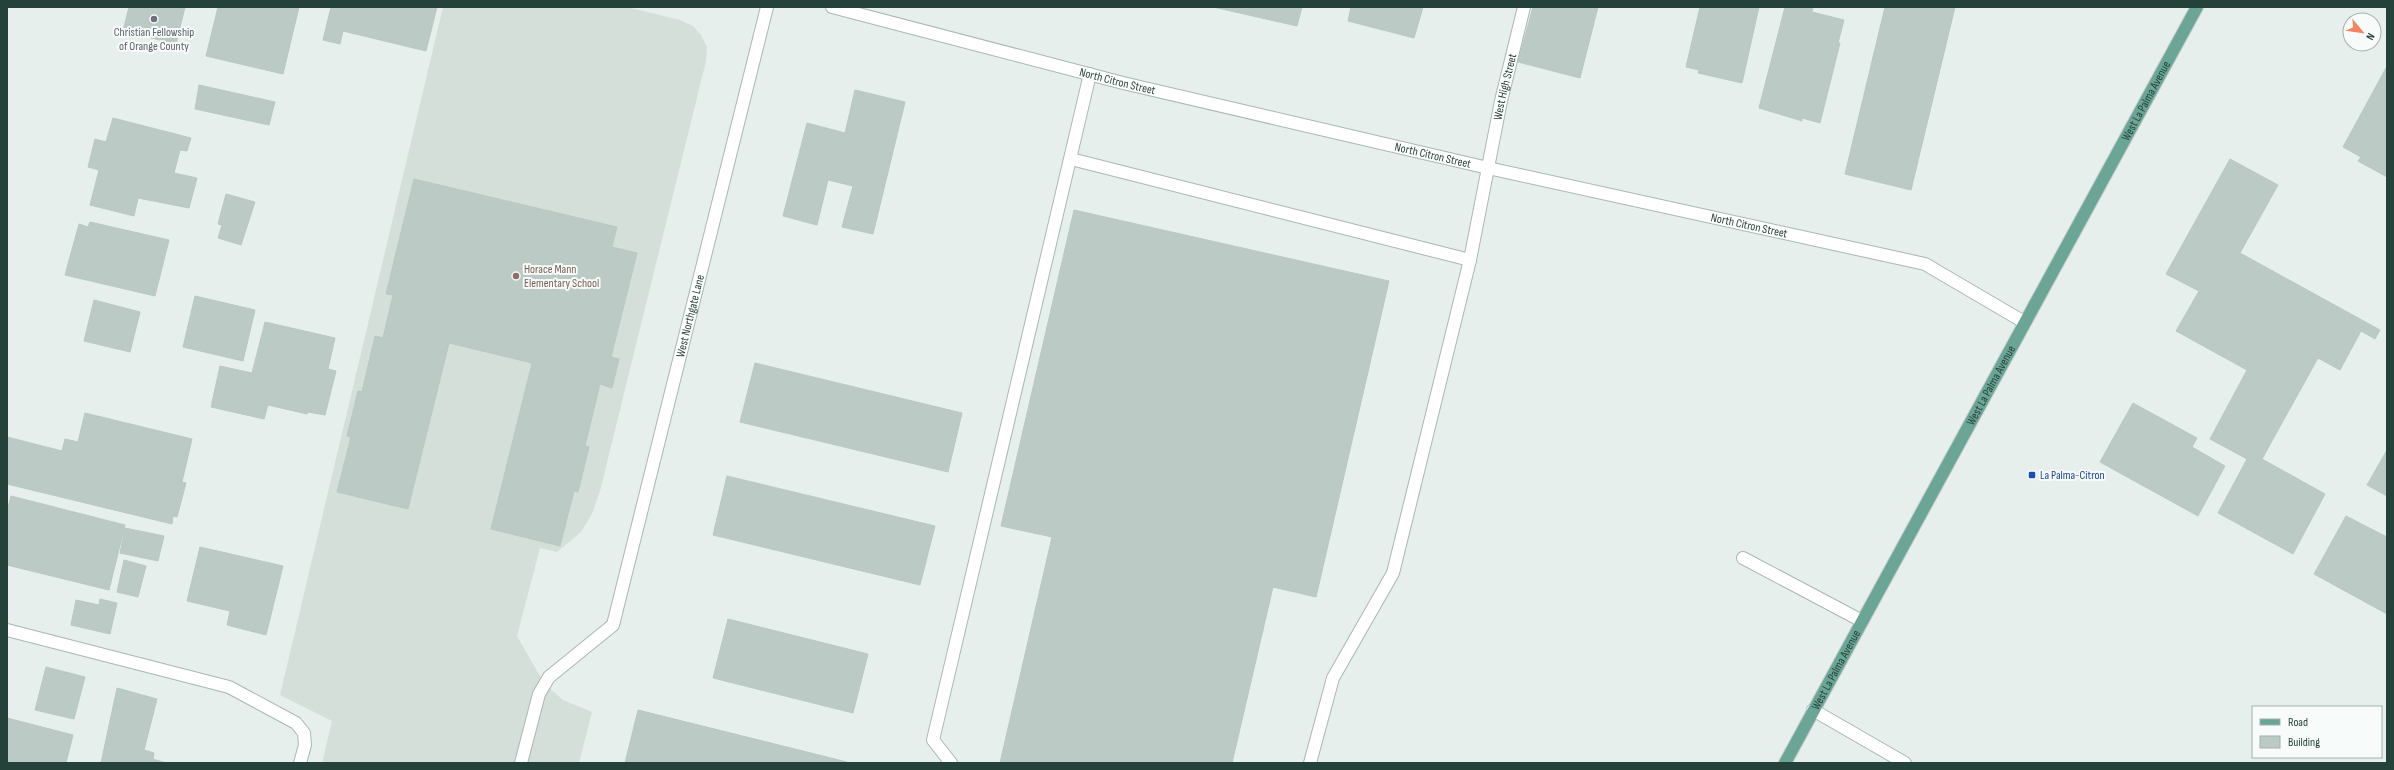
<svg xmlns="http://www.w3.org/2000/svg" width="2394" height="770" viewBox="0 0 2394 770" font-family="'Sofia Sans Condensed',sans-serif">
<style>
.built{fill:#d4dfda}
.building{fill:#bbcac4;stroke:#b8c9c2}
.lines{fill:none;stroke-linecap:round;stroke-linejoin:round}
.minor-casing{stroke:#a8b8b2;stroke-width:14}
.major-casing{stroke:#c2cac8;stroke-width:14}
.minor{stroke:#fff;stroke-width:12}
.major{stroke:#6aa596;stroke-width:12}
.worship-dot{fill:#6b7280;stroke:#f7fbf9;stroke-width:1.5}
.education-dot{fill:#8d6e63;stroke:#f7fbf9;stroke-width:1.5}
.transit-dot{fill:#1a4fb4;stroke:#f7fbf9;stroke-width:1.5}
.labels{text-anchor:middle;stroke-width:4;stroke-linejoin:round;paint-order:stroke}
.worship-label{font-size:12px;fill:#5b616d;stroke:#f7fbf9}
.street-label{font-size:12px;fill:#24423a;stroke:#f7fbf9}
.education-label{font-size:12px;fill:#785e54;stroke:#f7fbf9;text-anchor:start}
.transit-label{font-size:12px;fill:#164399;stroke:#f7fbf9;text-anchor:start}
</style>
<rect width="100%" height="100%" fill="#e6efeb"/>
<path class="built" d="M443 7H627L680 20 693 26 701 35 707 47 706 61 600 491 592 514 581 532 557 552 540 548 517 636 544 683 563 700 592 712 579 763H322L332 721 280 695Z"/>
<path class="building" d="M129 7H185L176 44 123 31Z
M218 7H299L283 74 206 56Z
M331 7H437L426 51 343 31 340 44 323 40Z
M1213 7H1302L1297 26Z
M1351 7H1423L1414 38 1348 21Z
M1533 7H1598L1580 78 1518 62Z
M1700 7H1759L1742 83 1698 73 1699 70 1686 67Z
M1785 7H1813L1812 12 1844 20 1838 43H1840L1820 123 1802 118V121L1759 108Z
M1885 7H1955L1911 190 1845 174Z
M2386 68H2387V177L2358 161 2361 157 2343 147Z
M199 85 275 102 269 125 195 109Z
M855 90 905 102 873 234 842 227 853 186 828 180 817 225 783 216 807 123 845 133Z
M113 118 191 138 187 151 180 150 174 173 197 178 189 208 138 198 134 216 90 205 99 170 88 167 95 139 106 142Z
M2230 159 2278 185 2240 253 2380 330 2375 339 2361 331 2340 370 2318 358 2262 459 2325 494 2293 554 2218 513 2247 459 2210 439 2247 370 2176 331 2199 291 2166 274Z
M414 179 617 227 612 247 637 253 611 357 619 359 612 388 600 384 585 446 589 447 578 492 574 491 560 546 491 529 532 363 449 343 408 509 337 492 351 437 347 436 358 391 362 392 375 336 383 338 393 295 386 294Z
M226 194 255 202 241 245 218 238 222 225 218 224Z
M1074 210 1389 281 1316 597 1273 587 1232 763H1000L1052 537 1001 526Z
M90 222 169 240 155 296 65 275 79 224 88 227Z
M195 296 255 310 243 361 183 347Z
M94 300 140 312 130 352 84 341Z
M265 322 335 338 328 369 336 371 325 415 308 412 307 414 268 405 264 419 211 407 220 366 252 373Z
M755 363 962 413 948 472 740 422Z
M2133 403 2197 438 2192 447 2225 466 2198 516 2100 462Z
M85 413 192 439 182 482 186 483 177 517 173 516 172 524 7 484V437L62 451 65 439 78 442Z
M2387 450V496L2367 485Z
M727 476 935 526 920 585 713 535Z
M11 496 125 525 109 590 7 565V511Z
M2346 516 2387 537V614L2314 574Z
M125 528 164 536 158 561 120 553Z
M200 547 283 566 266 635 227 625 230 611 187 601Z
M124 560 146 566 138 597 117 592Z
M100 599 117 603 110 634 71 625 76 600 99 605Z
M728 619 868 654 853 713 713 678Z
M46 667 85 677 74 719 35 710Z
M117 688 157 699 144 750 154 753 153 759 166 763H101Z
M638 710 847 762 846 763H625Z
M7 718 73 735 66 763H7Z"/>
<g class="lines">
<defs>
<g id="minor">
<path id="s1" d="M832 7 1123 83 1488 168 1925 264 2024 322"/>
<path d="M1071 159 1470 260"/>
<path d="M1743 558 1862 621"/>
<path d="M7 630 229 687 296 723 304 733 305 745 300 763"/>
<path d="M1813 710 1905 763"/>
<path id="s2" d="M521 763 539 694 549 677 613 625 767 7"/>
<path d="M951 763 933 740 1090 74"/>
<path id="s3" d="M1310 763 1333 678 1393 573 1470 260 1501 101 1524 7"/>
</g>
<g id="major">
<path id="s4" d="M1785 763 2197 7"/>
</g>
</defs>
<use href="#minor" class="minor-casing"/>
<use href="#major" class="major-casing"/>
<use href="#minor" class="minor"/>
<use href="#major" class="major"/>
</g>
<circle class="worship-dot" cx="154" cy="19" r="4"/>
<circle class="education-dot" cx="516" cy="276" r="4"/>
<rect class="transit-dot" x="2028" y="471" width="8" height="8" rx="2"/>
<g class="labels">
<g class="worship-label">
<text x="154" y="36">Christian Fellowship<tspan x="154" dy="14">of Orange County</tspan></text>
</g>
<g class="street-label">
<text dy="4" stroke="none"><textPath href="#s1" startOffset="295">North Citron Street</textPath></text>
<text dy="4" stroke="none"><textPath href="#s3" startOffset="708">West High Street</textPath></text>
<text dy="4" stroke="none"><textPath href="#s4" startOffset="754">West La Palma Avenue</textPath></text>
<text dy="4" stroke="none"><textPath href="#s1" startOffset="619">North Citron Street</textPath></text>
<text dy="4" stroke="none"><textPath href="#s1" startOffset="943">North Citron Street</textPath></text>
<text dy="4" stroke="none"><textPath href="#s2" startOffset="492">West Northgate Lane</textPath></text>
<text dy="4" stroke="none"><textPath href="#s4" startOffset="430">West La Palma Avenue</textPath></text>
<text dy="4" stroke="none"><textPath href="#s4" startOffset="106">West La Palma Avenue</textPath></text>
</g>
<g class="education-label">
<text x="524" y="273">Horace Mann<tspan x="524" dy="14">Elementary School</tspan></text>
</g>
<g class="transit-label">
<text x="2040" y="479">La Palma-Citron</text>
</g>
</g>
<rect width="2394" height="770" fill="none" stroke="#24423a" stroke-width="16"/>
<rect x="2252" y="706" width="130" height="52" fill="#f7fbf9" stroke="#a3b1ad"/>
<rect x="2260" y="719" width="20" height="6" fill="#6aa596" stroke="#a3b1ad"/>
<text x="2288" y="726" font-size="12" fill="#24423a">Road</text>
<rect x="2260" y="736" width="20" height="12" fill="#bbcac4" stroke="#a3b1ad"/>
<text x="2288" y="746" font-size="12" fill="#24423a">Building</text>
<g transform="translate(2362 32) rotate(119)"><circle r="19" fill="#f7fbf9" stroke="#a3b1ad"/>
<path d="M0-3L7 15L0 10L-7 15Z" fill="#f4845f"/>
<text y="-6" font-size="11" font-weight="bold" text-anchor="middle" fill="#24423a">N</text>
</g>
</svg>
